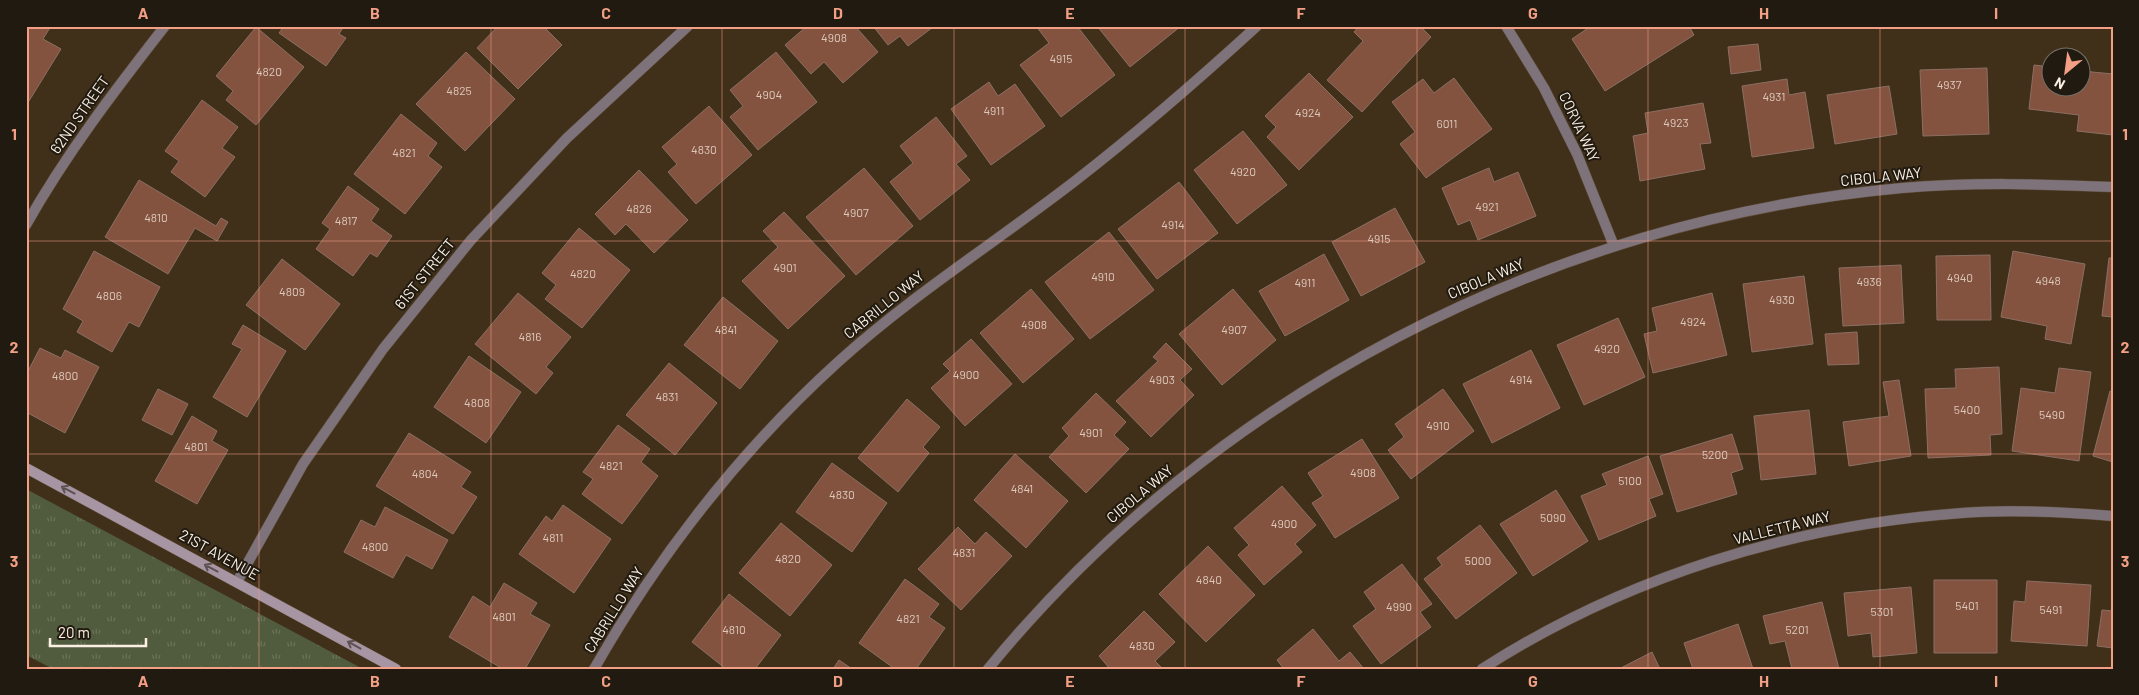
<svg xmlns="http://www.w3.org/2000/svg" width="2139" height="695" viewBox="0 0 2139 695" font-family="Barlow,sans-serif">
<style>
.grass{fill:url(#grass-tufts)}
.building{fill:#835340;stroke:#8c6f63}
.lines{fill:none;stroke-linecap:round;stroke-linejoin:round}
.street-casing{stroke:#5e4f3a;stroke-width:11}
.secondary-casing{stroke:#5e4f3a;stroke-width:11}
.street{stroke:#7e727b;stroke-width:10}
.secondary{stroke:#a795a3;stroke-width:10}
.oneway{stroke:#5d5152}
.grid{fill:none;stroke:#f39f86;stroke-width:1;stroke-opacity:0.55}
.labels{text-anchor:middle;stroke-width:4;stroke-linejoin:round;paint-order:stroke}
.number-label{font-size:12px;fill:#ddc9ba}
.street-label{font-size:15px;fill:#fbf0e3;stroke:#211a10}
.neatline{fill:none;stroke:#f39f86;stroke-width:2}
.grid-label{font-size:16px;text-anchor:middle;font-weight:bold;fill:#f39f86}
</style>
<defs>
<pattern id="grass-tufts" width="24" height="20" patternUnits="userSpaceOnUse" patternTransform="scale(1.25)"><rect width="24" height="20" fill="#515b3d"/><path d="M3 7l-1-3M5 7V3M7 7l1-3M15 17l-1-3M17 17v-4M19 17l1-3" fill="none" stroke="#6b7359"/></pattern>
</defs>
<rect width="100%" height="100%" fill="#40301a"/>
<path class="grass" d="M26 489 363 669H53L26 655Z"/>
<path class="building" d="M26 26H51L43 39 61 49 29 101 26 100Z
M284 26H344L339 34 346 38 326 66 279 33Z
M498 26H512L515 29 518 26H543L562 45 518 89 477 48Z
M807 26H855L878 52 843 83 824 62 811 74 785 45Z
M873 26H933V27L908 46 900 36 888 45Z
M1036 26H1077L1115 75 1061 117 1020 65 1049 43Z
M1097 26H1181L1130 67Z
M1359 26H1420L1431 37 1362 112 1327 80 1363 41 1354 32Z
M1591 26H1689L1694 35 1605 91 1572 39Z
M256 27 304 67 256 125 226 100 233 91 216 76Z
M1758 44 1761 70 1731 74 1728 47Z
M466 52 515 99 465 151 416 104Z
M776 52 817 102 758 150 730 117 743 106 730 90Z
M2034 65 2052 67V88H2082V71L2113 74V135L2077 131 2079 115 2029 109Z
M1987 68 1989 134 1923 136 1920 70Z
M1309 73 1353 117 1299 170 1267 137 1276 127 1265 116Z
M1454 78 1492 129 1426 178 1400 144 1415 132 1392 102 1423 79 1434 93Z
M1787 79 1789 95 1805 92 1814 148 1752 157 1742 86Z
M989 82 998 96 1015 84 1045 126 991 165 951 109Z
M1889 86 1897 134 1835 144 1827 95Z
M202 100 238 127 222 148 235 157 205 197 171 172 179 161 165 151Z
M1703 103 1711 143 1700 144 1705 169 1640 181 1633 136 1648 133 1645 113Z
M709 106 752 155 696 204 668 172 677 164 662 147Z
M401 114 437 143 428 156 442 167 405 214 354 174Z
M936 117 967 156 956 164 970 180 920 220 890 182 913 163 900 146Z
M1243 131 1287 185 1237 224 1194 170Z
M864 168 913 226 856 275 806 217Z
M1489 168 1494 182 1518 172 1536 216 1478 240 1470 220 1458 225 1442 188Z
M639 170 688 220 654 253 626 224 615 235 595 214Z
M139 180 216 226 221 218 228 222 217 241 195 228 168 274 105 237Z
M1179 182 1218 233 1157 279 1118 229Z
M348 186 379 209 371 221 392 236 377 257 370 253 353 276 316 249 330 229 322 223Z
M1395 208 1425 262 1361 296 1332 242Z
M784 212 845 276 788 329 742 281 778 247 763 231Z
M579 228 630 270 582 328 545 299 556 285 542 273Z
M1109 232 1154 290 1090 339 1045 282Z
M94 251 160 287 139 327 129 322 112 352 77 332 83 321 63 309Z
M2013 251 2085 264 2071 344 2045 339 2047 326 2001 317Z
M1324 254 1349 300 1285 336 1259 291Z
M1990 255 1991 320H1937L1936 256Z
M2109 258H2113V317L2102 316Z
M282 259 340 304 305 350 246 305Z
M1901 265 1904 323 1843 326 1839 268Z
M1804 276 1813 344 1752 352 1743 284Z
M1031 289 1074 339 1023 383 980 333Z
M1233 289 1276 340 1222 385 1179 334Z
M518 293 571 337 546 367 553 373 536 394 475 344Z
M1712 293 1727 355 1653 373 1644 334 1657 331 1652 308Z
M723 297 778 341 740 389 684 345Z
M1618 318 1645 377 1584 405 1557 345Z
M243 325 286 351 247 417 213 397 242 349 232 344Z
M1857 332 1859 364 1828 365 1825 334Z
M971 339 1012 384 965 426 931 388 950 371 943 364Z
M1166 343 1192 369 1180 380 1194 395 1151 437 1116 401 1158 361 1153 357Z
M40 348 61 358 65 350 99 367 65 433 26 412V375Z
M1531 350 1560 408 1492 443 1463 384Z
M469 356 521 392 486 443 434 407Z
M669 363 717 403 675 455 626 415Z
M1999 367 2002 434 1990 435 1991 455 1928 458 1925 389 1956 388 1955 369Z
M2059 368 2091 372 2079 461 2012 451 2021 388 2055 393Z
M1899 380 1911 456 1849 466 1843 422 1889 416 1883 382Z
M158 389 188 404 172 435 142 420Z
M1443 389 1474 431 1411 479 1388 450 1404 437 1395 424Z
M2110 391 2113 392V462L2093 456Z
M1096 393 1126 422 1114 435 1129 449 1086 493 1049 457 1069 436 1062 428Z
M907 399 940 427 923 447 929 453 898 492 858 458Z
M1809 410 1816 474 1761 480 1754 416Z
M192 416 217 431 212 441 228 450 197 504 155 481Z
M618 425 650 449 641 462 658 476 622 524 582 494 593 479 583 472Z
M409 433 471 472 461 487 477 497 453 534 376 486Z
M1732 434 1743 469 1731 473 1737 494 1677 512 1660 456Z
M1362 439 1399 498 1335 538 1312 503 1323 496 1308 473Z
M1015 454 1068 501 1026 548 974 500Z
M1648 456 1663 494 1649 499 1656 516 1599 540 1581 496 1607 485 1602 474Z
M832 463 887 503 852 552 796 512Z
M1282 486 1316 525 1295 544 1302 552 1264 585 1238 555 1249 545 1234 528Z
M1556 490 1588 541 1533 576 1500 524Z
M563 505 611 539 574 593 519 554 546 516 552 521Z
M385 507 448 540 432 569 406 555 393 578 344 552 361 520 375 527Z
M781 523 832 565 790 616 739 573Z
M1480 525 1517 573 1456 619 1424 579 1442 565 1437 558Z
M958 527 975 544 986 532 1012 556 961 610 918 569Z
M1208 546 1255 595 1206 642 1159 594Z
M1402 564 1432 604 1420 612 1431 627 1381 664 1353 626 1376 609 1364 592Z
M905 579 939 604 929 617 945 628 916 669H895L859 643Z
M1934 580H1997V653H1934Z
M2027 581 2091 585 2087 646 2011 641 2014 601 2025 602Z
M504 583 537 603 530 614 550 625 525 669H503L449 637 473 596 490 607Z
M1911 587 1917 653 1873 657 1871 633 1848 636 1844 593Z
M729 594 781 635 755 669H726L692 642Z
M1822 602 1839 669H1792L1785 641 1770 644 1763 616Z
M2102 610 2113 611V648L2097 646Z
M1144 611 1175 642 1155 661 1163 669H1110L1099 656Z
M1738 624 1753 669H1693L1684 643Z
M1313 629 1339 661 1350 652 1364 669H1284L1277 660Z
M1652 652 1660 669H1619Z
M839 660 852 669H833Z"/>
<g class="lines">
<defs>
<path id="street" d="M1506 26 1544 88 1577 154 1614 246
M26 225C66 154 115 90 165 26
M237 582 303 464 383 349 471 240 567 138 688 26
M594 669C659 555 740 451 838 362 912 295 996 242 1075 181 1138 132 1198 80 1257 26
M988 669C1213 394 1549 220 1902 188 1972 182 2043 184 2113 187
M1482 669C1625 577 1793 525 1962 513 2012 509 2063 512 2113 516"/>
<path id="secondary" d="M26 468 396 669"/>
</defs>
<use href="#street" class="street-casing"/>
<use href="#secondary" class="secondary-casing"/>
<use href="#street" class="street"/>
<use href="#secondary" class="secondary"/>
</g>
<defs><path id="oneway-shaft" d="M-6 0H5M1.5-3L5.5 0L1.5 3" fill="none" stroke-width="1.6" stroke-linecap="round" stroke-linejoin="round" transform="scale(1.25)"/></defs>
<g class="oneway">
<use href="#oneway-shaft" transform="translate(68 490) rotate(-152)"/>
<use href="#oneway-shaft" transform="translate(211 568) rotate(-152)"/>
<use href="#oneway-shaft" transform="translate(354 645) rotate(-151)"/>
</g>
<path class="grid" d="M259 26V669M491 26V669M722 26V669M954 26V669M1185 26V669M1417 26V669M1648 26V669M1880 26V669M26 241H2113M26 454H2113"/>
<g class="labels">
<g class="number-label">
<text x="834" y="42">4908</text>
<text x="1061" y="63">4915</text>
<text x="269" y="76">4820</text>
<text x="1949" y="89">4937</text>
<text x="459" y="95">4825</text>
<text x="769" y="99">4904</text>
<text x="1774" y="101">4931</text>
<text x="994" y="115">4911</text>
<text x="1308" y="117">4924</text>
<text x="1676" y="127">4923</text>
<text x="1447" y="128">6011</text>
<text x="704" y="154">4830</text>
<text x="404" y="157">4821</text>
<text x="1243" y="176">4920</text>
<text x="1487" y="211">4921</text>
<text x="639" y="213">4826</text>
<text x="856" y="217">4907</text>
<text x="156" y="222">4810</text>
<text x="346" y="225">4817</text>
<text x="1173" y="229">4914</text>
<text x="1379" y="243">4915</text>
<text x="785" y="272">4901</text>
<text x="583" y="278">4820</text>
<text x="1103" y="281">4910</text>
<text x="1960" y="282">4940</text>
<text x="2048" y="285">4948</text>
<text x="1869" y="286">4936</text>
<text x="1305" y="287">4911</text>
<text x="292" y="296">4809</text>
<text x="109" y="300">4806</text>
<text x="1782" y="304">4930</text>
<text x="1693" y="326">4924</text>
<text x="1034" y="329">4908</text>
<text x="726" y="334">4841</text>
<text x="1234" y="334">4907</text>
<text x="530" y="341">4816</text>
<text x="1607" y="353">4920</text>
<text x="966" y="379">4900</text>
<text x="65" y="380">4800</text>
<text x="1162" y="384">4903</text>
<text x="1521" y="384">4914</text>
<text x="667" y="401">4831</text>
<text x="477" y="407">4808</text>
<text x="1967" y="414">5400</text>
<text x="2052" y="419">5490</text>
<text x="1438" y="430">4910</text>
<text x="1091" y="437">4901</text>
<text x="196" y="451">4801</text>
<text x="1715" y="459">5200</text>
<text x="611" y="470">4821</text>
<text x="1363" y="477">4908</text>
<text x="425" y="478">4804</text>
<text x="1630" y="485">5100</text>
<text x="1022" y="493">4841</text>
<text x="842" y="499">4830</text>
<text x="1553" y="522">5090</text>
<text x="1284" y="528">4900</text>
<text x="553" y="542">4811</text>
<text x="375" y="551">4800</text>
<text x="964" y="557">4831</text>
<text x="788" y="563">4820</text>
<text x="1478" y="565">5000</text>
<text x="1209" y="584">4840</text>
<text x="1967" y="610">5401</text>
<text x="1399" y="611">4990</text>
<text x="2051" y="614">5491</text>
<text x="1882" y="616">5301</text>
<text x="504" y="621">4801</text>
<text x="908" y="623">4821</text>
<text x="734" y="634">4810</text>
<text x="1797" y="634">5201</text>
<text x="1142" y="650">4830</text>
</g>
<g class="street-label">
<text transform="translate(80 115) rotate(-55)" y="5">62ND STREET</text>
<text transform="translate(1579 127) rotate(65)" y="5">CORVA WAY</text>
<text transform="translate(1881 177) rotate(-6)" y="5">CIBOLA WAY</text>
<text transform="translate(425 274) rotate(-51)" y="5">61ST STREET</text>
<text transform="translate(1486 279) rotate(-23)" y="5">CIBOLA WAY</text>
<text transform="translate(884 305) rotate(-39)" y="5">CABRILLO WAY</text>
<text transform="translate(1140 494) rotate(-40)" y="5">CIBOLA WAY</text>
<text transform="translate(1782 528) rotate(-14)" y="5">VALLETTA WAY</text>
<text transform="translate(219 555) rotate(29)" y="5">21ST AVENUE</text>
<text transform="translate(614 610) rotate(-58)" y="5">CABRILLO WAY</text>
</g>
</g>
<rect width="2139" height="695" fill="none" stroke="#211a10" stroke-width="55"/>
<g transform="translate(2066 72) rotate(209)"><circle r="24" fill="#211a10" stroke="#787064"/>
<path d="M0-4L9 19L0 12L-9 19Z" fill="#f39f86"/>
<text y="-8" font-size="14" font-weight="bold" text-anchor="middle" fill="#fbf0e3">N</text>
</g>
<path d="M50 638v8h96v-8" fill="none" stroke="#fbf0e3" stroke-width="2.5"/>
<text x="58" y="638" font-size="15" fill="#fbf0e3" stroke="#211a10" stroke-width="4" paint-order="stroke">20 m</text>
<rect x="28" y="28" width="2084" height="640" class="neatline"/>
<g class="grid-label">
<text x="143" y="19">A</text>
<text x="375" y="19">B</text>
<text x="606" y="19">C</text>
<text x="838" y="19">D</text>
<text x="1070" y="19">E</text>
<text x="1301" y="19">F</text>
<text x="1533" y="19">G</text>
<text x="1764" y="19">H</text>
<text x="1996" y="19">I</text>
<text x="14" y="140">1</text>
<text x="2125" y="140">1</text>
<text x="14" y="353">2</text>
<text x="2125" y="353">2</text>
<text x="14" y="567">3</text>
<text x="2125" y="567">3</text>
<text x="143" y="687">A</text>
<text x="375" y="687">B</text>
<text x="606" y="687">C</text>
<text x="838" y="687">D</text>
<text x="1070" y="687">E</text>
<text x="1301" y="687">F</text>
<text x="1533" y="687">G</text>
<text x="1764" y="687">H</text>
<text x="1996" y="687">I</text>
</g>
</svg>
